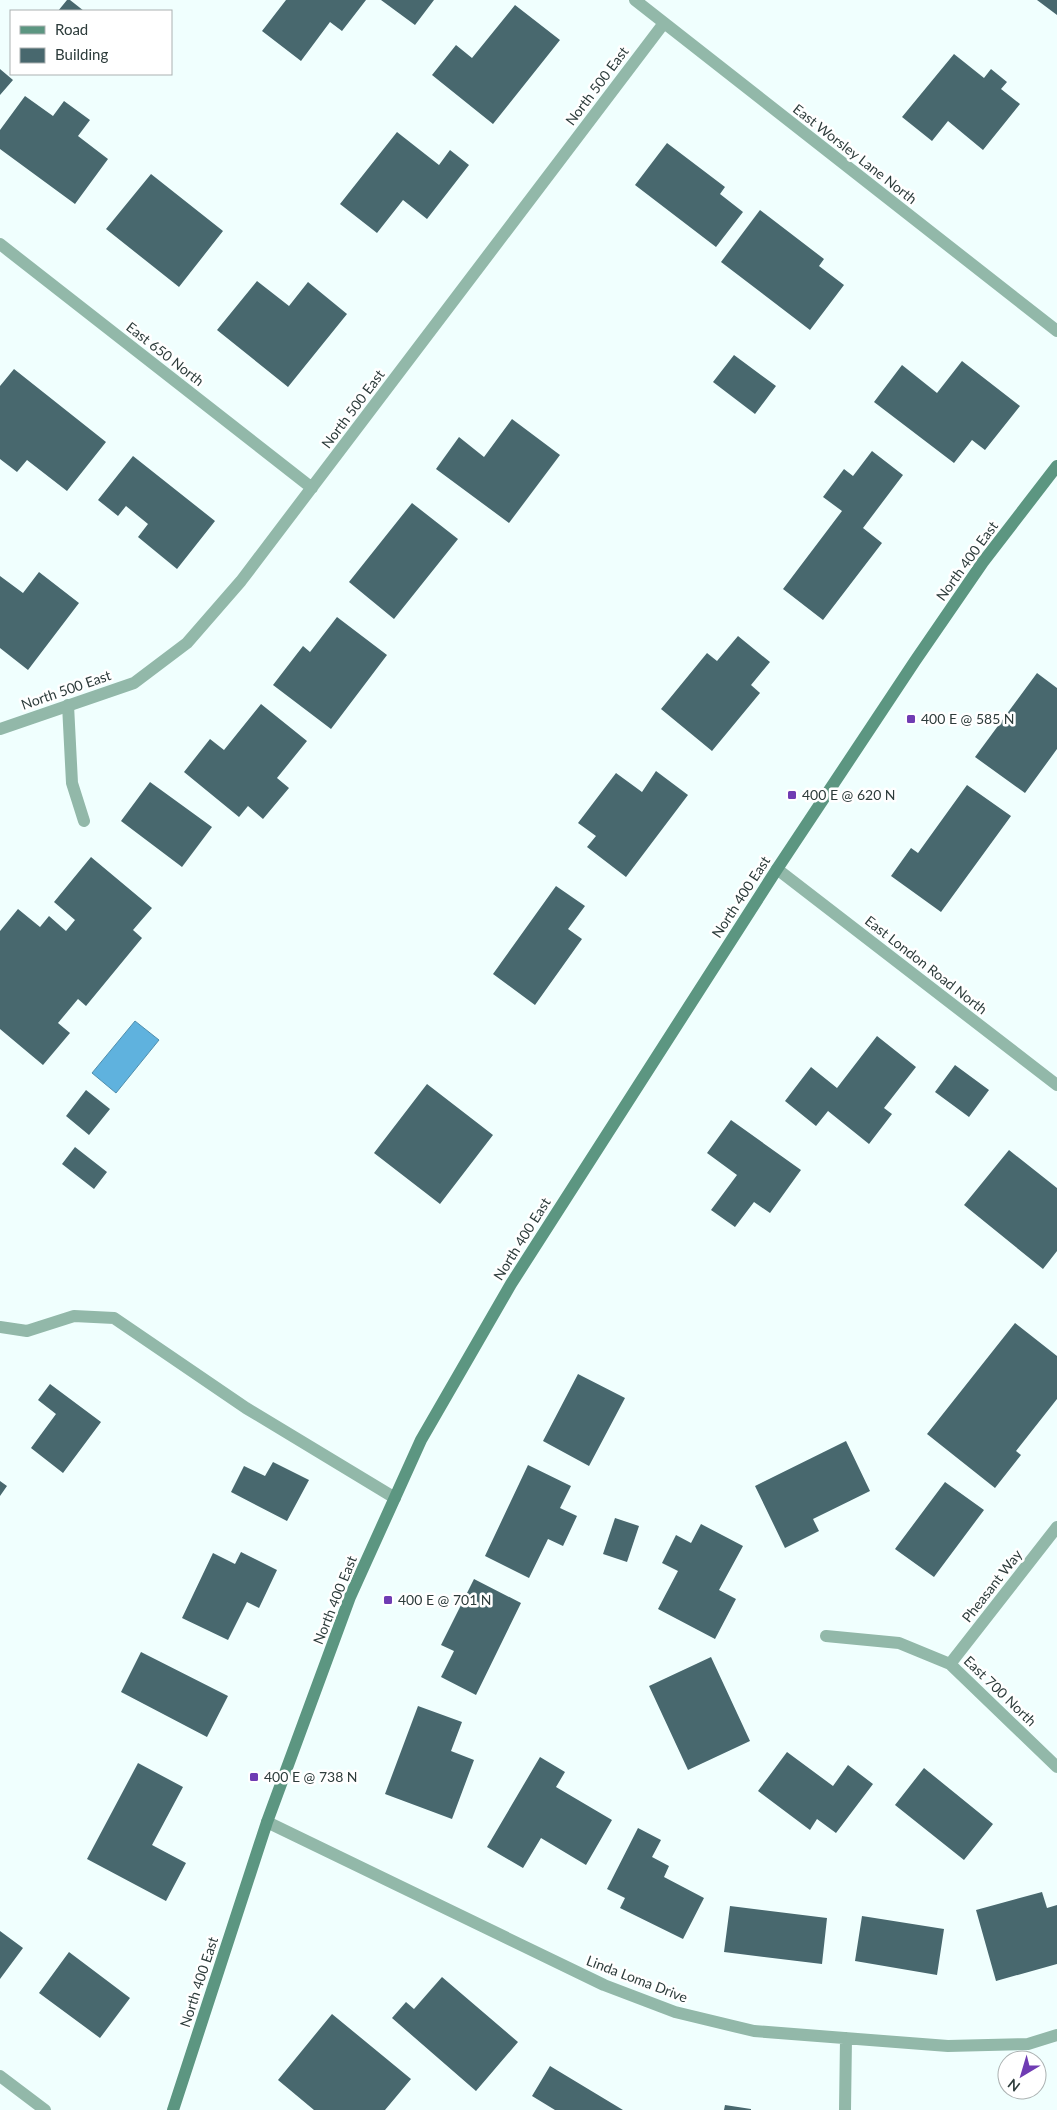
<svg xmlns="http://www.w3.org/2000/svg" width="1057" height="2110" viewBox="0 0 1057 2110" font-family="Lato,sans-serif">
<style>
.water{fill:#5fb2de;stroke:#508fad}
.building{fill:#48686e}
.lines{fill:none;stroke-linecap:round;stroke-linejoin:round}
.lane{stroke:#92b8a9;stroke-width:12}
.street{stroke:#92b8a9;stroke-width:12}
.secondary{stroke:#5c9681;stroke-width:12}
.poi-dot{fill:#6f3cb3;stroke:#fff;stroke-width:2}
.labels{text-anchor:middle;stroke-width:5;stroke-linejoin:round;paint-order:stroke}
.street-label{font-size:14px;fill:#2d3c3b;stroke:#fff}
.poi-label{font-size:14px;fill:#2d3c3b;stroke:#fff;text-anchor:start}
</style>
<rect width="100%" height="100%" fill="#f0fffe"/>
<path class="water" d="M135 1021 159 1040 116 1093 92 1073Z"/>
<path class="building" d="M67 0H70L84 11H58Z
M286 0H366L342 31 330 22 301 61 262 31Z
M381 0H434L415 25Z
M1037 0H1057V15Z
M515 5 560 40 493 124 432 75 456 45 472 58Z
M954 54 984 78 991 69 1007 82 1001 89 1020 104 983 150 948 121 932 141 902 117Z
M0 69 13 80 0 95Z
M25 96 53 116 64 101 90 120 78 136 108 159 75 204 0 149V130Z
M397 132 439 165 450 150 469 165 427 219 403 200 377 233 340 204Z
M667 143 725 187 720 194 743 212 716 247 635 185Z
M151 174 223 231 179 287 106 229Z
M760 210 824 259 819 266 844 285 810 330 721 262Z
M257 281 289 306 308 282 347 314 288 387 217 330Z
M734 355 776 386 755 414 713 382Z
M962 361 1020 406 985 450 972 440 954 463 874 402 902 365 937 393Z
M14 369 106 442 67 491 27 460 17 472 0 459V386Z
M512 419 560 455 509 523 436 469 459 437 484 457Z
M872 451 903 475 863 528 882 543 823 620 783 589 842 511 823 497 844 469 853 476Z
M133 456 215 521 177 569 138 537 148 524 126 506 118 516 98 500Z
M412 503 458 539 394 619 349 582Z
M39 572 79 603 28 670 0 648V576L23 593Z
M337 617 387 655 331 729 273 685 303 646 310 652Z
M738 636 770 662 751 685 760 693 712 751 661 709 707 653 717 661Z
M1037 673 1057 688V749L1025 793 975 757Z
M261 704 307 741 277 778 289 788 263 819 248 806 239 817 184 772 210 739 224 750Z
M656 771 688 795 626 877 587 847 596 836 578 823 616 773 642 792Z
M150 782 212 827 182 867 121 821Z
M967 785 1011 816 941 912 891 876 911 848 918 853Z
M91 857 152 908 133 930 142 938 86 1006 78 999 58 1023 70 1033 43 1065 0 1029V931L18 909 40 927 49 916 66 931 75 920 54 902Z
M556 886 585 906 568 929 582 939 535 1005 493 974Z
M877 1036 916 1067 884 1108 892 1114 869 1144 828 1111 816 1126 785 1101 811 1067 837 1088Z
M955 1065 989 1090 969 1117 935 1092Z
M427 1084 493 1135 440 1204 374 1153Z
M86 1090 110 1109 89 1135 66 1116Z
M731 1120 801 1170 770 1213 754 1202 735 1227 711 1210 737 1175 707 1153Z
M75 1147 107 1172 94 1189 62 1164Z
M1009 1150 1057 1188V1251L1043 1269 964 1205Z
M1015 1323 1057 1356V1399L1016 1451 1021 1455 995 1488 927 1434Z
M578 1374 625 1398 589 1466 543 1441Z
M50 1384 101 1422 63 1473 31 1448 56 1414 38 1400Z
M846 1441 870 1491 813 1519 819 1531 785 1548 755 1486Z
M273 1462 309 1480 287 1521 231 1492 244 1466 265 1476Z
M528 1465 571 1486 560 1508 577 1516 563 1546 548 1539 529 1578 485 1556Z
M0 1481 7 1486 0 1496Z
M945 1482 984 1510 934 1577 895 1549Z
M615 1518 639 1526 627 1562 603 1554Z
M701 1524 743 1546 719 1590 736 1599 715 1639 658 1609 678 1571 662 1563 676 1535 691 1543Z
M241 1552 277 1570 259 1608 247 1602 228 1640 182 1618 213 1553 235 1564Z
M474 1579 521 1603 476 1695 441 1677 454 1651 441 1645Z
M141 1652 228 1696 207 1737 121 1692Z
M711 1657 750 1741 688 1770 649 1686Z
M418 1706 462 1722 451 1751 474 1760 452 1819 385 1794Z
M787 1752 833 1786 848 1765 873 1784 836 1833 817 1819 810 1830 758 1791Z
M540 1757 565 1772 556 1787 612 1820 586 1865 541 1838 523 1868 487 1847Z
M138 1763 183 1787 152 1845 186 1863 166 1901 87 1859Z
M924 1768 993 1824 964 1860 895 1805Z
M638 1828 661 1840 652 1857 669 1866 664 1877 704 1898 683 1939 620 1908 625 1898 607 1889Z
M1042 1892 1047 1908 1057 1905V1964L996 1981 976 1910Z
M730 1906 827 1918 822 1964 724 1952Z
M862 1916 944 1929 937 1975 855 1961Z
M0 1931 23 1948 0 1979Z
M69 1952 130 1998 100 2038 39 1993Z
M442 1977 518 2042 476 2091 392 2018 406 2002 414 2009Z
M332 2014 411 2079 385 2110H314L278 2080Z
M550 2066 623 2110H555L532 2096Z
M725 2105 751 2109V2110H724Z"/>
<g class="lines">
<path class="lane" d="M68 705 72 783 84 821
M0 1327 27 1331 74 1316 114 1318 246 1408 395 1498"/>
<path class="street" d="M635 0 1057 331
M0 244 312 488
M0 729 134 683 187 643 241 581 664 23
M777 869 1057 1085
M826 1636 899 1643 950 1664 1057 1767
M950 1664 1057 1527
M267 1822 604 1985 675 2012 754 2031 948 2046 1028 2044 1057 2035
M0 2076 45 2110
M845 2110 846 2038"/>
<path class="secondary" d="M173 2110 267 1822 350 1597 421 1440 511 1284 777 869 915 661 983 562 1057 466"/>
</g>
<g class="poi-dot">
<rect x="906" y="714" width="10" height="10" rx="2.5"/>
<rect x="787" y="790" width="10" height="10" rx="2.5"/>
<rect x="383" y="1595" width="10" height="10" rx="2.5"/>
<rect x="249" y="1772" width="10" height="10" rx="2.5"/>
</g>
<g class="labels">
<g class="street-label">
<text transform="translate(597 86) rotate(-53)" y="5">North 500 East</text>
<text transform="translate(855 154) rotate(38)" y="5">East Worsley Lane North</text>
<text transform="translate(165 354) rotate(38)" y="5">East 650 North</text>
<text transform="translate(353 409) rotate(-53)" y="5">North 500 East</text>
<text transform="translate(967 561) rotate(-54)" y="5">North 400 East</text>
<text transform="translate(66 690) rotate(-19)" y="5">North 500 East</text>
<text transform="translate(741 897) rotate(-57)" y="5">North 400 East</text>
<text transform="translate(926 965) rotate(38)" y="5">East London Road North</text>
<text transform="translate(522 1239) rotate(-58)" y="5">North 400 East</text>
<text transform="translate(992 1586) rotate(-52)" y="5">Pheasant Way</text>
<text transform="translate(335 1600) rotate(-68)" y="5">North 400 East</text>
<text transform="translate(1000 1691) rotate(44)" y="5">East 700 North</text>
<text transform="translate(637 1979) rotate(21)" y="5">Linda Loma Drive</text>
<text transform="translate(199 1982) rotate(-72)" y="5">North 400 East</text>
</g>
<g class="poi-label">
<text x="921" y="724">400 E @ 585 N</text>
<text x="802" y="800">400 E @ 620 N</text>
<text x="398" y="1605">400 E @ 701 N</text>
<text x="264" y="1782">400 E @ 738 N</text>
</g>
</g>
<rect x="10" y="10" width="162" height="65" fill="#ffffff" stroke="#abb1b1"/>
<rect x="20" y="26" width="25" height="8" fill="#5c9681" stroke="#abb1b1"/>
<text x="55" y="35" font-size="15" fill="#2d3c3b">Road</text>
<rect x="20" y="48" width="25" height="15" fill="#48686e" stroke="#abb1b1"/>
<text x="55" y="60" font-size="15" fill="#2d3c3b">Building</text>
<g transform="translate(1022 2075) rotate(218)"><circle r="24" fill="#ffffff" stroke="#abb1b1"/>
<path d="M0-4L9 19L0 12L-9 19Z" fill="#6f3cb3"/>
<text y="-8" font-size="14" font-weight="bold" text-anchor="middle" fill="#2d3c3b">N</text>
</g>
</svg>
